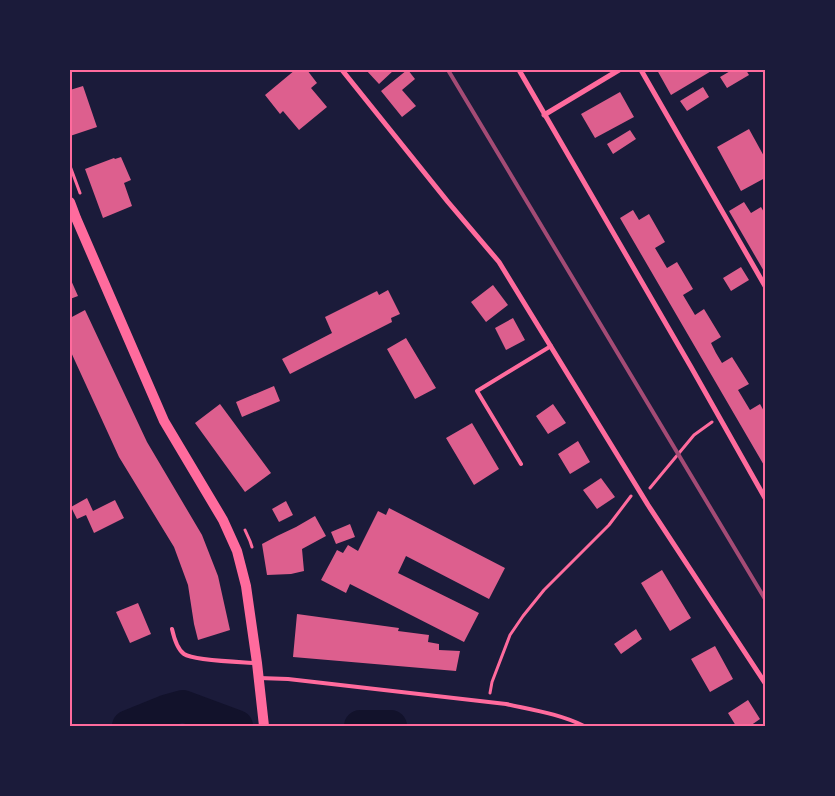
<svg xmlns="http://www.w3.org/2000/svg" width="835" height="796" viewBox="0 0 835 796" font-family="'Public Sans',sans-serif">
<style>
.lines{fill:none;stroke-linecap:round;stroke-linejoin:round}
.river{stroke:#12122b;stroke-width:32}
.building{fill:#dd5f8e}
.path{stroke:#ff6b9d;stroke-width:3}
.service{stroke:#ff6b9d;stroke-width:4}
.minor{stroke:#ff6b9d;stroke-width:5}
.secondary{stroke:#ff6b9d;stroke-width:10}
.rail{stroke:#a44b75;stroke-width:4}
.neatline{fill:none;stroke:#ff6b9d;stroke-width:2}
</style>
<rect width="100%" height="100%" fill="#1b1b3a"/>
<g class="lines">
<path class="river" d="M128 726 165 711 183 706 237 726
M360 726H391"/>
</g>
<path class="building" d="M295 70H307L317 83 311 88 327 107 299 130 283 111 280 114 265 95Z
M366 70H394L379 84Z
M407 70H408L415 79 402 90 416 106 402 117 381 91Z
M657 70H713L671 95Z
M732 70H746L749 75 727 88 720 77Z
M83 86 97 127 70 136V90Z
M703 87 709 97 687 111 680 101Z
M620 92 634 117 595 138 581 114Z
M749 129 765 158V178L741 191 717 147Z
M630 130 636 139 613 154 607 144Z
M121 157 131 180 124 183 132 206 103 218 85 169 114 158 115 159Z
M744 202 751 213 761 207 765 214V273L729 211Z
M633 210 639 220 649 214 665 242 655 248 667 268 677 262 693 289 683 295 695 315 704 309 721 337 711 343 716 353 722 363 732 357 749 384 738 390 750 410 760 404 765 413V467L620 218Z
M741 267 749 280 731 291 723 278Z
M70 278 78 296 70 299Z
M493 285 508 305 486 322 471 302Z
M388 290 400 314 391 318 392 322 290 374 282 359 332 333 325 317 377 291 379 295Z
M85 310 147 442 202 535 218 576 230 630 198 640 194 624 188 585 174 547 119 457 70 350V318Z
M513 318 525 340 506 350 495 328Z
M406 338 436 388 415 399 387 349Z
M274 386 280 401 242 417 236 402Z
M220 404 271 473 245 492 195 423Z
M553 404 566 423 548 434 536 416Z
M472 423 499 469 474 485 446 438Z
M578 441 590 462 570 474 558 454Z
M601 478 615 497 597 509 583 490Z
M87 498 93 511 115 500 124 518 94 533 86 515 77 519 71 507Z
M286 501 293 515 279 522 272 509Z
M389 508 505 568 489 599 406 556 398 573 479 613 464 642 350 584 346 593 321 580 337 550 343 553 348 545 358 551 378 511 386 515Z
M315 516 326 536 302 549 304 571 291 574 267 575 262 544 277 536 296 527Z
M350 524 355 537 336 544 331 532Z
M662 570 691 618 670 631 641 583Z
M138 603 151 634 130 643 116 612Z
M297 614 399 628 398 631 429 635 428 642 439 644V650L460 651 456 671 293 657Z
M636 629 642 639 621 654 614 644Z
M715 646 733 679 710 692 691 659Z
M748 700 760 719 750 726H736L728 713Z"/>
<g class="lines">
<path class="path" d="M70 166 80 193
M650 488 694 435 712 422
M245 530 250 541 252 547
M490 693 492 682 510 635 523 616 544 590 609 525 631 496"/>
<path class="service" d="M521 464 477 391 551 346
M172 629C174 638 177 649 184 654 194 661 241 662 255 663
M259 678 288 679 506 704C533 710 560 714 584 726"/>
<path class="minor" d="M342 70 448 202 499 262 648 505 765 683
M519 70 691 367 765 498
M641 70 765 286
M544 115 619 70"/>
<path class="secondary" d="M70 202 76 218 164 421 223 520 237 551 246 586 257 663 264 726"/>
<path class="rail" d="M448 70 765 599"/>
</g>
<rect width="835" height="796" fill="none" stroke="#1b1b3a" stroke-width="142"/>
<rect x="71" y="71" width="693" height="654" class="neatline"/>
</svg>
